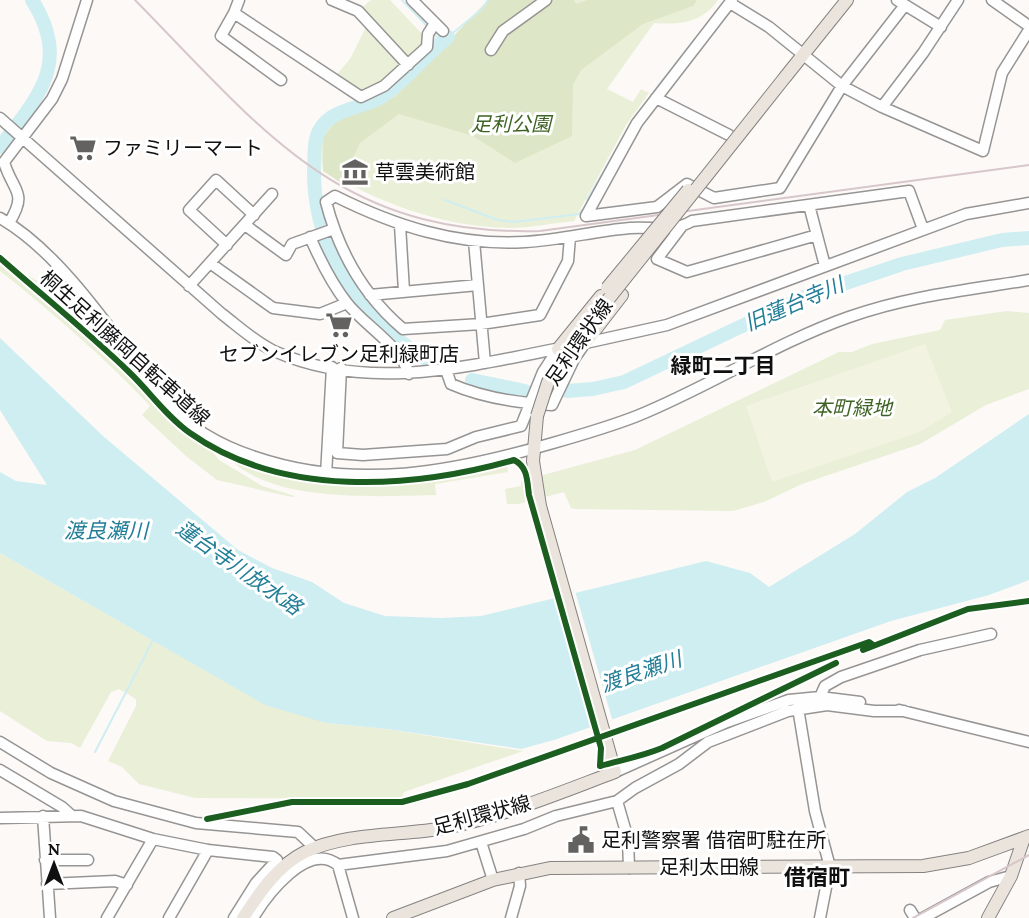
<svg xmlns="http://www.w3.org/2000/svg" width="1029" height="918" viewBox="0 0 1029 918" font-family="Lora,'Noto Sans JP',serif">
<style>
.green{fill:#eaefd8}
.forest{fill:#dde6c7}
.pitch{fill:#f2f3e1}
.water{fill:#cfeef2}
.pier{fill:#fcf9f6}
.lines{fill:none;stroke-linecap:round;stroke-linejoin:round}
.stream{stroke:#cfeef2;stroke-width:2}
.river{stroke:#cfeef2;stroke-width:14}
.minor-casing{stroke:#969594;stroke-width:13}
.major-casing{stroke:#848281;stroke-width:14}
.minor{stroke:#fffefe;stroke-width:10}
.major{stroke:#ebe4dc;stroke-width:12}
.rail{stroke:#d7c7cb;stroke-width:2}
.major-bridge-casing{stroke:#848281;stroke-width:14;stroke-linecap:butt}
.major-bridge{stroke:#ebe4dc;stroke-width:12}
.cycleway-casing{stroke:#fff;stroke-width:10}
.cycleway{stroke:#1b5e20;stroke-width:6}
.labels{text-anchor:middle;stroke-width:6;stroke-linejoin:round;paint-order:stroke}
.park-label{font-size:20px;font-style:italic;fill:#3f6325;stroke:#fff}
.poi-label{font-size:20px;fill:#101010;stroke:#fff;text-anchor:start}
.street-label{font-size:20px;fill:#101010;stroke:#fff}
.water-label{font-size:21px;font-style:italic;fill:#237e97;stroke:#fff}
.neighbourhood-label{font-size:21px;font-weight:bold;fill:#101010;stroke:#fff}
.quarter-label{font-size:22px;font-weight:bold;fill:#101010;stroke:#fff}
</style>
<rect width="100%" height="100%" fill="#fcf9f6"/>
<path class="green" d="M371 0H390L439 52 484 11 513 0H718C702 23 680 25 654 23L607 89 633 102 641 89 649 93 626 125 574 221C553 223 531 228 510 228 441 227 382 203 323 171 316 118 336 118 380 104L333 79 350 59 368 23 358 11Z
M0 263 60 312 128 375 163 413 210 448 219 460 262 486 295 496 292 497 217 480 186 456 142 415 150 406C104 357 53 313 0 271Z
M20 270 73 304 90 312 136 373 134 375 91 330Z
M1007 311 1029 313V389L986 405 920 444 802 484 764 502 733 511 576 509 571 508 564 492 518 504H507L505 489 521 486V481L635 450 839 352H852L872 344 940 330 945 320Z
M228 457C251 465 274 475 298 479 367 491 439 480 507 465L508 472 435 484 436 495C378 496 271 504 228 457Z
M0 553 152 640 326 723 387 729 523 751 404 792 401 799 195 798 139 784 122 767 108 761 136 706V699L119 689 111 692 80 748 71 743 47 741 0 711Z"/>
<path class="forest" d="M488 0H574L576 4 587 0H697L693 6 643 24 581 70 573 85 572 136 515 163 473 136 399 114 360 143 341 183 323 171V138L339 117 396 96Z"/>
<path class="pitch" d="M925 344 952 412 920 432 772 482 746 406Z"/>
<path class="water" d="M0 338 103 436 238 550 272 568 312 582 344 603 385 616 442 618 481 616 706 561 750 573 769 587 855 534 907 492 935 478 1029 414V580L989 595 891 621 554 740 521 749 387 729 326 723 265 705 0 553V472L16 481 47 485 0 410Z"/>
<path class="pier" d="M575 591 613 722 594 729 556 595Z"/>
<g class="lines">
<path class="stream" d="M402 0 429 28
M433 32 441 42
M448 37 482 9 488 0
M654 91 694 40
M445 200 498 220 514 222 579 214 582 210
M587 200 628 129
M95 752 153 640"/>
<path class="river" d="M0 147C38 97 72 63 32 0
M424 358C359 317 313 248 314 169 315 156 313 141 320 129 333 107 364 109 383 96 408 79 425 55 448 37
M472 380 525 391
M567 391 593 389 624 382 801 298 902 264 1002 240 1029 238"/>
<defs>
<path id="minor" d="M239 0 234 13 361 97 384 86 427 47 428 34 435 23
M332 0 358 11 408 65
M412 0 443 31
M732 0 637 123 586 216 657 207 687 184 714 198 780 188 842 86 905 5
M897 0 941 27
M992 0 1029 26
M730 3 769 27 842 86 882 107 983 151 1002 73 1029 30
M234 13 221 36 281 80
M491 50 503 31 546 0
M656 98 729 135
M882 107 923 53 958 0
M0 118 222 314C239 327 255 342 274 351 367 393 471 366 565 347
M809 205 825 266
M0 218C65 255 119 343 166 403 191 429 221 446 255 457 355 491 454 472 553 443 581 435 609 427 637 416 709 387 775 343 849 317 908 296 968 290 1029 280
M9 223C29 191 12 191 4 162L52 99 62 79 87 0
M245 225 286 255 292 244 334 229
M400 225 404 291
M682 226 657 259 687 272 817 235
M310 237C320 260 331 283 347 303 365 326 400 345 409 374
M570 237 568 261 540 315 481 324 403 329C363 295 339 252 326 202L335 196C395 226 457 246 525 242 560 240 595 231 630 228 652 226 672 233 692 221L909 191 923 229
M474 241 485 363
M227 245 189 210 216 180 254 215
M210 263 273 308 320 314 347 303
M189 286 272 194
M370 295 478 285
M581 344 667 325 966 214 1029 203
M341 368 337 453 363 455 447 449 476 437 521 426 543 372 558 349
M446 370 451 384C483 398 518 403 552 405L574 359 585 343
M326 475 332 367
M820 697 825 686 841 677 920 650 991 634
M798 708 815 811 830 867 820 918
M899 710 1029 742
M0 742 51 773 114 801 196 823 298 832 315 848
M0 770 62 807 71 815
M615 772 727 722 789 700 820 697 860 702
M617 801 628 839 629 868
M43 816 50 918
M0 818 81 816 153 839 208 850 273 857 277 860 256 883 234 918
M481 842 493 880
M45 860H88
M338 865 353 918
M47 884 115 881 127 885
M910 910 915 918
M107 918 153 839
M169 918 208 850
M253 918C266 896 308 840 338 865L447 851 524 829 556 816 617 801 635 788 679 764 708 742 788 711 827 705 874 711H904
M511 918 520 886 519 873
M923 918 989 882 1011 876"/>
<path id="major" d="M786 76 847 0
M585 343 622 295
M558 349 601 296
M243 918C260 892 277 866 305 852 347 832 400 836 445 828 504 816 559 793 615 772L540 506 533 461 537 416
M393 918 493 880 550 868 923 866 969 858 1029 836
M988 918 1011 876 1024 838"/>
</defs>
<use href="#minor" class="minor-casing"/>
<use href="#major" class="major-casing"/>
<use href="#minor" class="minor"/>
<use href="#major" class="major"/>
<path class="rail" d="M135 0C264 131 339 236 540 231L1029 165
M913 918 1029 855"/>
<defs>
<path id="major-bridge" d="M607 288 688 190
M537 416 548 382 576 340 786 76"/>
</defs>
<use href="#major-bridge" class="major-bridge-casing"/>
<use href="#major-bridge" class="major-bridge"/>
<defs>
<path id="cycleway" d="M0 258C43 296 88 332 129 372 150 392 166 416 190 433 282 498 411 489 514 460 528 467 527 481 529 495L601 748 600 766
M863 650 968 609 1029 601
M600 766C621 760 640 757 662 748L836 663
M207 819 292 802H402L468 784 869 642 873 645"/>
</defs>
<use href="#cycleway" class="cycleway-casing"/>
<use href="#cycleway" class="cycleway"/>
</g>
<defs>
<symbol id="supermarket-bare" viewBox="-9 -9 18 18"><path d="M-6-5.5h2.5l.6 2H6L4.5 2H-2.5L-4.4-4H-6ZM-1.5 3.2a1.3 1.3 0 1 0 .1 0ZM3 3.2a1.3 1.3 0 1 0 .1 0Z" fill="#636260" stroke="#fff" stroke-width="2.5" paint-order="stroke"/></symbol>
<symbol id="museum-bare" viewBox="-9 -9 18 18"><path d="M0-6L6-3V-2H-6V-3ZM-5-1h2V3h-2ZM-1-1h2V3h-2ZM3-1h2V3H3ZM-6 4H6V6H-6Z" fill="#636260" stroke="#fff" stroke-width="2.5" paint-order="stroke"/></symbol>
<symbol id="civic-bare" viewBox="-9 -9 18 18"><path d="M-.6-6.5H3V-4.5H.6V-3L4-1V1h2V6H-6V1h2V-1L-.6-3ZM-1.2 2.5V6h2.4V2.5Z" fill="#636260" stroke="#fff" stroke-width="2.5" paint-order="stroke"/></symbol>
</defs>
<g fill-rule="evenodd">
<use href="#supermarket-bare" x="64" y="129" width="38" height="38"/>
<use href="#museum-bare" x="336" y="153" width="38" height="38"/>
<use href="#supermarket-bare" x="320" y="306" width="38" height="38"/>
<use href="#civic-bare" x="562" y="821" width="38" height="38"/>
</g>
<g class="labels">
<g class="park-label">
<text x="511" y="131">足利公園</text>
<text x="852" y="415">本町緑地</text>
</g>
<g class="poi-label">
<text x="103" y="155">ファミリーマート</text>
<text x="375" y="179">草雲美術館</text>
<text x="339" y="361" text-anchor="middle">セブンイレブン足利緑町店</text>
<text x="601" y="847">足利警察署 借宿町駐在所</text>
</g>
<g class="street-label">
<text transform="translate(579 342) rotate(-55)" y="7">足利環状線</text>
<text transform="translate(125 348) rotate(42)" y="7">桐生足利藤岡自転車道線</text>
<text transform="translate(482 815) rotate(-15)" y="7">足利環状線</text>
<text x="709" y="874">足利太田線</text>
</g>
<g class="water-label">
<text transform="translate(794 304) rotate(-23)" y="7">旧蓮台寺川</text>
<text x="106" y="538">渡良瀬川</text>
<text transform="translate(239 568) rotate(35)" y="7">蓮台寺川放水路</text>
<text transform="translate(641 672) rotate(-19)" y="7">渡良瀬川</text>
</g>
<g class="neighbourhood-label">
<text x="723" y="373">緑町二丁目</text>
</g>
<g class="quarter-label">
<text x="817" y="885">借宿町</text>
</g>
</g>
<g transform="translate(54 864)" stroke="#ffffff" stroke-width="4.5" paint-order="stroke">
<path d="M0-4.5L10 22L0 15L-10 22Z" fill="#101010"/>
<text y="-9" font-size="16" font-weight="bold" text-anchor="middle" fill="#101010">N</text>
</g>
</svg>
